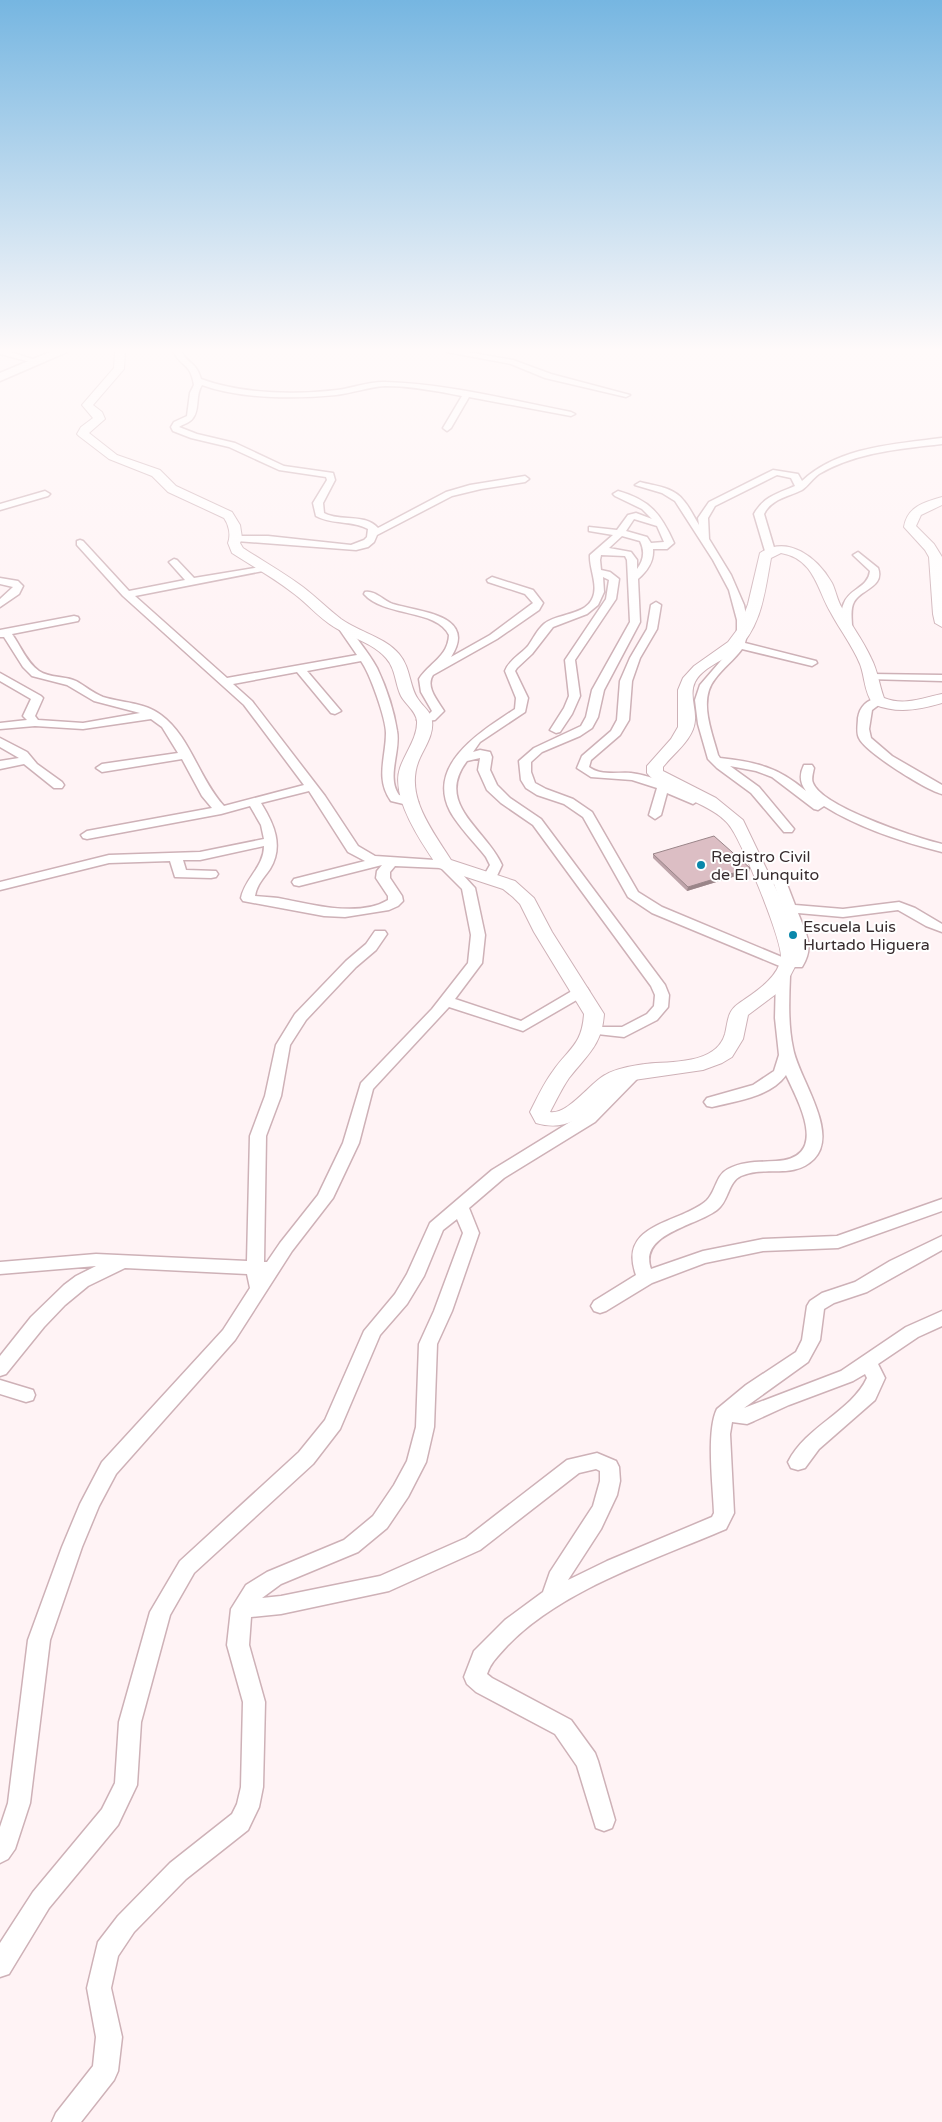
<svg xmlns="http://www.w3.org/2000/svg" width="942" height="2122" viewBox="0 0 942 2122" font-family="'Varela Round',sans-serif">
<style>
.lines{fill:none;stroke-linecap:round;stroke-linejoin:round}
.street-casing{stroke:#ceb1b7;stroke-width:3}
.secondary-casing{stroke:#ceb1b7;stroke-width:2}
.primary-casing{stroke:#ceb1b7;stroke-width:3}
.street{fill:#fff;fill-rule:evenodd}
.secondary{fill:#fff;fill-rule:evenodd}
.primary{fill:#fff;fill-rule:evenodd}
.wall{fill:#bda3a9}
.shaded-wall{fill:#9a8589}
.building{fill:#dcbec4;stroke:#9a8589}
.poi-dot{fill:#0a87aa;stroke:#fff;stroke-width:2}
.labels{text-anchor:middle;stroke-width:4;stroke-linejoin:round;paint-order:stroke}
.poi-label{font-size:16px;fill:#372c2e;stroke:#fff;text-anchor:start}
</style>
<rect width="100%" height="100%" fill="#fff3f5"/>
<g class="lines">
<defs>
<path id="street" d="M0 352H10L42 362 38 364 0 354Z
M174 352H182C187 364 196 361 201 379 242 394 294 395 337 390 353 388 370 381 386 382 448 384 510 400 571 412L575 414 571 416 469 397 451 428 447 431 443 428 462 396C437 391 411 386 385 386 369 387 352 393 336 395 295 399 240 399 202 385 195 395 200 409 193 418 190 423 183 424 179 427L197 434 235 443 284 466 333 473 335 480 323 503 324 513C340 522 365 513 378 528L446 492 470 485 525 476 529 479 525 482 481 489 452 496 377 535 374 542 368 547 356 550 236 541 233 540V536H268L351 545 364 540 367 537 368 529C352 520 332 525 316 516L313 503 327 480 326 477 279 470 229 447 191 438 173 431 171 427 174 422 187 416 190 393 194 385C190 361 181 368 174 352Z
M447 352H467L513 360 551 374 630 395 626 397 545 378 511 364Z
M942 438V444C899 449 857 452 819 474 813 478 808 486 802 490 788 497 771 499 764 514L775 551 773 553 770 554 765 551 754 514C763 497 778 493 795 486L791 478 777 475 715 506 708 518 709 539 731 575 744 605 747 620V634L745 643 816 661 817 663 812 666 742 649C734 660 723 668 715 679 698 700 712 732 718 755L720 758C756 762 778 767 806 791 800 783 799 775 804 765H812L814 768C813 773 811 779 813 783 822 807 917 838 942 844V852C902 842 859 828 824 806L818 810 814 809 772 777 756 771 730 766 759 787 794 829 792 832H784L751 793 717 768 708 759 698 724 695 700 700 685 731 649 737 634V620L729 590 713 560 675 501 662 493 635 485 640 482C655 486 674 487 684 501 690 508 694 517 699 525L698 518 709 502 773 470 798 474 802 481C838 447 895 444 942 438Z
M45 491 50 494 48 496 0 510V504Z
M618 491C650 500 661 514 674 543L667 549H653C654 562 647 571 638 579L640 622 604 690 598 717 592 728 580 736 542 752 531 762V772L535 783 546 789 573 799 592 812 638 892 662 907 789 960H792L796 944 774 884 757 881 755 878 757 875 774 874 785 879 795 905 843 909 899 902 915 908 942 924V932L926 926 898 910 843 917 798 913C806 934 815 946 802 967H782L652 913 628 897 583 817 564 804 537 795 526 788 521 780 519 761 534 748 581 726 586 717 592 690 630 622 627 560 625 556 601 555 600 560 601 570 610 572 619 579 616 599 575 660 580 696 572 714 560 732 556 733 550 730 564 708 569 696 565 660 606 599 609 580 603 577 604 592 598 605 587 614 553 627 532 654 517 668 515 671 528 698 525 712 480 742 473 752 480 750 490 752 492 757 490 770 497 785 510 798 541 819 665 985 669 995 668 1007 657 1020 624 1037 588 1033 586 1030 588 1027H622L647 1014 654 1006 655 995 651 986 533 825 501 803 487 790 478 770 480 758 467 761C434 804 486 829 502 865L495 880 490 881 483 877 490 865 486 857C475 843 458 826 450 811 426 764 482 731 515 709L516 698 505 671C509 660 520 655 528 646 533 639 537 630 544 624 557 613 586 616 593 597 598 584 589 568 590 555L613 535 589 531V527L617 530 628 515 636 513 652 519 642 509 615 496 613 494ZM634 519 657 526 664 542 651 543 647 537 626 531ZM622 536 640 541C645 551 644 560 637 569V560L631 552 609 548Z
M80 540 83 541 129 591 185 580 169 562 174 559 177 560 194 578 266 566 268 568 263 571 135 596 227 678 357 655 337 626 342 623 346 624C356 638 369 653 377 668 386 687 394 711 397 731 401 751 386 777 399 795L416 799 418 802 416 805 412 806 391 801C375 779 386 757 386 733 386 719 370 673 361 661L307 671 341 711 335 714 331 713 297 672 233 684 252 701 325 796 358 846 375 856 450 861 475 888 485 935 482 963 455 999 521 1021 577 988H587L589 991 587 994 523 1031 449 1007 373 1089 359 1143 333 1198 292 1251 235 1340 116 1474 99 1506 82 1547 50 1640 30 1803 15 1849 8 1859 0 1863V1827L8 1803 28 1640 62 1547 80 1504 102 1462 223 1330 250 1288 247 1274 125 1268 88 1286 65 1305 44 1327 6 1374 0 1376V1356L31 1317 64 1285 76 1276 96 1266 0 1274V1262L96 1254 247 1261 250 1136 265 1096 276 1045 295 1014 346 961 366 944 375 931H385L387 934 376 950 356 967 306 1020 290 1045 281 1096 266 1136 264 1262H267L280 1243 318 1195 343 1143 361 1083 432 1009 468 963 471 935 462 889 441 868 395 866 390 872V878L402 896 403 901 398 906 389 910 345 917 324 916 243 901 241 898C245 878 264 867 264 846L200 860H183L186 870 216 871 218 874 216 877 211 878 175 877 170 861 109 863 0 890V882L109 855 200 852 264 839 261 825 250 806 221 814 87 839 83 838 81 835 87 831 212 808 202 796 182 759 102 772 96 768 102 764 178 753 162 727 151 719 83 729 35 726 0 729V723L27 720 23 716 31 699 0 681V673L41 696 43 698 35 716 38 720 83 723 140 713 94 701 67 685 32 676 23 667 4 637H0V630L74 616 78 617 79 619 78 621 12 634C20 645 27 663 39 671 49 678 65 676 76 681 85 686 93 693 103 697 122 703 144 702 161 715 190 736 199 779 224 806L304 785 244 705 123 596 77 545V541ZM309 791 348 852 365 861 294 879 292 882 294 885 299 886 382 865 377 871 376 878 388 896V900C358 918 310 904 278 898 271 897 263 897 255 896 257 884 264 878 270 869 284 846 274 824 261 803Z
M858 552 878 568C885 587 861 589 854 602 850 609 852 619 852 627L847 630 842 627C842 619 840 611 844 603 850 588 868 588 870 571L853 555Z
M492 577 533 590 543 603 539 610 497 639 433 675C425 687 438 701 444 711L435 720 419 722 417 720 419 718 427 716 432 711 421 692 419 679C429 663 448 657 449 635 437 609 384 617 364 594L365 592C375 590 384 601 393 604 420 612 478 615 451 657L490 635 533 603 525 594 488 582 487 580Z
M0 578 18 581 23 586 19 594 0 607V599L13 587 0 584Z
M656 602 661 605 657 629 640 658 632 681 629 720 620 735 591 760 589 767C601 776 617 772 631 773 655 776 676 788 697 797L699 800 693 804 667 793 661 815 655 819 649 815 657 788 632 780 591 777 577 768 582 756 611 731 617 720 620 681 630 658 647 629 651 605Z
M871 674 942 675V681L867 679 865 677 867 675Z
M878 698 884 701 872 710 869 729 871 738 892 756 942 785V794C926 790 865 752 859 738 856 732 858 724 858 718 860 706 867 700 878 698Z
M0 738 27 752 37 764 62 782 64 785 62 788H54L24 764 0 769V761L19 758 0 747Z
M783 972 788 973 790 976C789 1000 788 1025 793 1048 798 1078 840 1132 814 1159 793 1180 765 1165 741 1176 728 1182 729 1200 718 1209 698 1226 638 1233 651 1269L703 1251 763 1239 837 1236 942 1199V1211L838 1248 763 1251 705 1263 652 1283 606 1311 600 1313 594 1311 591 1306 594 1301 636 1275C617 1222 681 1224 707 1200 716 1191 716 1175 728 1169 743 1161 760 1162 776 1161 830 1158 799 1103 786 1075 770 1097 737 1101 712 1107L707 1106 704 1102 707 1098 753 1085 774 1071 779 1055 775 1018 776 976 778 973Z
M634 1068 639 1069 642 1073 639 1077 595 1122 504 1178 469 1208 479 1233 452 1311 437 1344 434 1427 426 1462 408 1497 387 1528 358 1552 281 1584 262 1598 281 1596 380 1576 466 1538 567 1460 597 1453 616 1461 619 1467 620 1481 617 1495 601 1529 568 1580 607 1561 712 1517 714 1513C713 1486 706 1431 717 1409L746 1385 796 1352 802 1340 807 1306 810 1301 822 1293 855 1282 890 1261 942 1236V1250L867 1292 834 1303 824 1309 820 1340 808 1362 744 1408 841 1371 906 1327 942 1311V1326L918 1337 878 1364 885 1378 875 1400 819 1449 805 1468 798 1470 791 1468 788 1462C806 1426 851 1412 867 1378L865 1374 853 1381 789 1405 754 1421 747 1424 732 1422 730 1434 734 1513 726 1529C654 1560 562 1589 507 1646 499 1655 491 1662 487 1674L492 1678 571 1720 595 1753 598 1761 615 1820 612 1828 604 1831 596 1828 577 1766 555 1734 476 1692 467 1684 464 1677 474 1651 505 1620 543 1592 550 1572 593 1506 600 1481V1471L596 1469 579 1473 480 1550 389 1591 281 1614 251 1617 249 1645 265 1702 263 1787 259 1807 248 1830 186 1879 134 1932 118 1956 111 1988 122 2037 118 2071 114 2080 81 2122H52L56 2113 93 2066 96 2037 87 1988 98 1942 118 1916 170 1863 232 1814 237 1804 241 1787 243 1702 227 1645 231 1609 246 1585 267 1572 344 1540 373 1516 394 1485 407 1461 416 1427 419 1344 434 1311 463 1233 457 1219 443 1230 424 1276 407 1304 380 1335 340 1429 313 1464 194 1573 170 1615 141 1722 137 1785 118 1825 49 1908 9 1974 0 1977V1943L33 1892 102 1809 115 1783 119 1722 150 1612 180 1561 299 1452 325 1420 364 1331 395 1294 407 1274 430 1223 492 1170 583 1114 629 1069Z
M0 1380 33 1390 35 1395 33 1400 26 1402 0 1394Z"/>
<path id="secondary" d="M115 352H125L124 369 93 405 102 412 105 419 89 433 117 455 160 470 176 486 232 512 240 525 242 538 240 543 243 548C263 561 284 573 303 587 316 597 328 609 341 619 359 632 385 637 399 654 411 668 409 686 418 699 423 707 431 711 432 721 434 735 424 748 419 760 404 796 433 831 451 860L515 881 534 898 552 932 604 1014C602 1045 587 1055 569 1078 562 1088 556 1101 550 1112 568 1115 590 1083 605 1075 617 1068 632 1066 645 1064 671 1061 716 1065 725 1034 728 1022 727 1012 738 1004 753 993 778 979 781 958 783 942 741 839 729 825 727 822 724 820 721 817 702 801 659 790 647 773V766L671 739 678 727V690L683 678 694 666 728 642 740 626 748 604 760 553C788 534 818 558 832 583 836 591 837 600 842 608 851 625 863 640 871 658 878 671 879 685 884 698 904 706 922 698 942 694V703C918 710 897 714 873 704 864 692 865 677 860 664 852 645 840 630 831 613 817 590 815 559 781 553L771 558C765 590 762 629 734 652 722 661 702 668 695 682 689 694 696 708 695 720 694 739 674 753 663 767V771L716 798 743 820 778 893 799 950V959L788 980 776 994 748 1015 743 1039 732 1057 722 1063 703 1070 627 1081C593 1098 580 1136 536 1123L530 1112C537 1098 544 1083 553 1071 569 1048 582 1045 584 1014L534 932 520 904 513 897 503 889 439 868C422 844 390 797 400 768 405 753 418 737 417 721 416 711 406 705 401 696 395 684 396 669 386 658 373 643 350 637 334 627 319 618 307 603 293 593 274 578 252 566 232 553L228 543C231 535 229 525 224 518L168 492 152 476 109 459 79 436 77 434 81 427 93 418 82 405 114 368Z
M942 497V505L921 515 916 526 934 544 942 557V627L935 623 933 614 929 557 925 550 904 527C907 507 924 502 942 497Z"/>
<path id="primary" d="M50 352H67L0 381V373Z"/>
</defs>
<use href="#street" class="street-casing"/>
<use href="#secondary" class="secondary-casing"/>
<use href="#primary" class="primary-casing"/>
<use href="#street" class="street"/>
<use href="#secondary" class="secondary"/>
<use href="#primary" class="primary"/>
</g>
<path class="wall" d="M653 854 749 872 687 891 653 858Z"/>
<path class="shaded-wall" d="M750 868 749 872 687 891 688 887Z"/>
<path class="building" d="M714 836 750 868 688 887 653 854Z"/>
<linearGradient id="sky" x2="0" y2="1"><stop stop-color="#76b6e1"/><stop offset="0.54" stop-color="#fffafa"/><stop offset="1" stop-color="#fffafa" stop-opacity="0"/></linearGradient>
<rect width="942" height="649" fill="url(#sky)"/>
<g class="poi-dot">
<circle cx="701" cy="865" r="5"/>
<circle cx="793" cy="935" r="5"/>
</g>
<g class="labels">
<g class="poi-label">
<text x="711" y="862">Registro Civil<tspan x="711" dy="18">de El Junquito</tspan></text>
<text x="803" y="932">Escuela Luis<tspan x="803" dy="18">Hurtado Higuera</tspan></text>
</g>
</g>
</svg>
